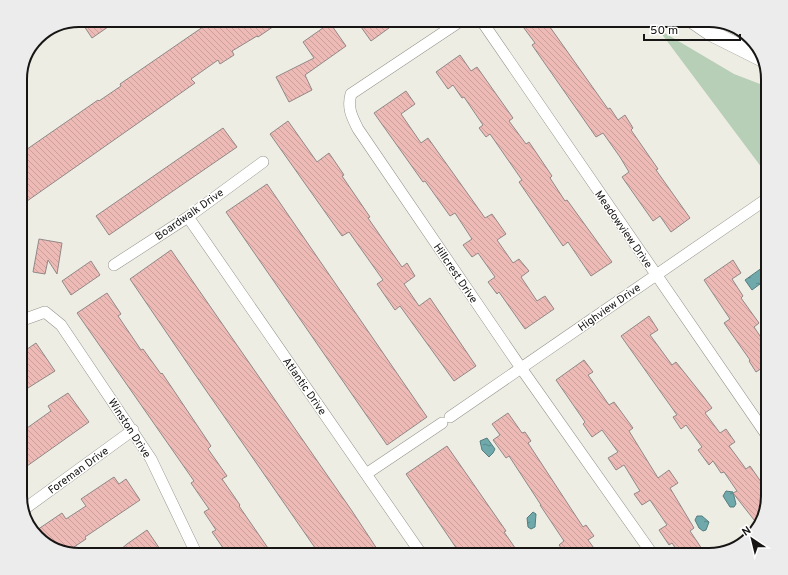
<svg xmlns="http://www.w3.org/2000/svg" width="788" height="575" viewBox="0 0 788 575" font-family="Overpass,sans-serif">
<style>
.park{fill:#b7ceb7}
.water{fill:url(#water-ripples);stroke:#557d7e}
.building{fill:url(#building-back-hatch);stroke:#918887}
.lines{fill:none;stroke-linecap:round;stroke-linejoin:round}
.street-casing{stroke:#95948c;stroke-width:12}
.secondary-casing{stroke:#95948c;stroke-width:17}
.street{stroke:#fff;stroke-width:11}
.secondary{stroke:#fff;stroke-width:16}
.labels{text-anchor:middle;stroke-width:3;stroke-linejoin:round;paint-order:stroke}
.street-label{font-size:11px;fill:#171614;stroke:#fff}
.rim{fill:none;stroke:#171614;stroke-width:2}
</style>
<defs>
<pattern id="water-ripples" width="26" height="14" patternUnits="userSpaceOnUse"><rect width="26" height="14" fill="#6fa9ab"/><path d="M2 4q2-2 4 0t4 0M15 11q2-2 4 0t4 0" fill="none" stroke="#5a898a"/></pattern>
<pattern id="building-back-hatch" width="6" height="6" patternUnits="userSpaceOnUse"><rect width="6" height="6" fill="#eebab6"/><path d="M-1 5l2 2M0 0l6 6M5-1l2 2" fill="none" stroke="#cb9f9c"/></pattern>
</defs>
<rect width="100%" height="100%" fill="#eeede4"/>
<path class="park" d="M658 29 734 74 768 87V176Z"/>
<path class="water" d="M766 265 768 269V278L752 290 745 280Z
M487 438 495 449 493 453 489 457 482 450 480 441Z
M726 491 733 492 736 504 734 507H730L723 496Z
M533 512 536 514 535 527 531 529 528 527 527 518Z
M697 516H702L709 522 706 530 703 531 699 528 695 520Z"/>
<path class="building" d="M80 20H118L92 38Z
M213 20H283L258 37 257 36 232 51 234 55 220 64 218 60 191 79 195 83 20 206V154L98 100 99 101 121 86 120 84Z
M356 20H400L371 41Z
M518 20H545L608 109 610 108 618 120 625 115 633 128 631 130 658 169 656 170 690 218 671 232 660 216 653 221 622 177 629 172 620 157 603 133 596 137 532 45 535 43Z
M330 23 346 46 305 75 312 90 289 102 276 77 314 58 303 42Z
M460 55 471 71 477 67 513 118 509 121 526 144 529 142 552 176 550 178 565 201 567 200 612 262 591 276 568 242 563 246 519 182 522 180 490 134 486 137 479 128 483 125 464 97 462 98 453 85 448 89 436 72Z
M406 91 415 104 401 114 421 143 428 138 485 218 492 214 506 234 497 240 513 263 519 259 529 271 521 277 537 301 545 296 554 309 525 329 499 292 497 294 488 282 495 277 478 253 472 257 463 245 472 239 455 213 450 216 425 181 423 182 374 113Z
M288 121 317 162 329 153 344 175 342 176 370 217 368 218 402 267 407 263 415 276 404 284 419 306 430 298 476 366 454 381 400 306 395 310 377 284 383 280 349 232 342 236 270 134Z
M223 128 237 147 109 235 96 216Z
M267 184 427 417 387 445 226 212Z
M39 239 62 243 57 274 48 260 45 274 33 272Z
M171 250 352 511 381 555H320L194 373 130 279Z
M733 260 741 273 732 279 743 296 741 298 759 323 754 327 768 348V364L756 372 749 361 750 360 724 323 730 319 704 280Z
M91 261 100 275 71 295 62 281Z
M107 293 121 314 118 316 141 350 143 349 161 374 162 373 211 446 208 449 227 476 222 479 240 505 239 506 270 551 265 555H228L212 532 216 530 204 512 209 509 191 483 194 481 77 313Z
M649 316 658 330 650 335 672 365 676 362 703 396 712 408 705 413 720 433 726 429 735 442 729 446 746 469 750 466 768 492 758 525 733 493 737 491 724 472 721 473 713 461 709 465 698 450 702 447 686 425 681 429 673 417 677 415 621 336Z
M36 343 55 371 20 393V354Z
M584 360 593 372 588 375 609 405 614 402 633 428 629 431 658 478 669 470 678 483 670 488 694 528 690 531 706 555H680L672 543 669 545 659 530 667 525 650 500 642 505 634 494 640 491 624 465 616 470 608 458 618 452 602 430 592 437 583 424 585 422 556 380Z
M68 393 89 422 20 471V433L51 411 48 406Z
M508 413 522 433 525 432 531 441 528 443 583 527 586 525 594 536 588 540 599 555H566L559 545 564 541 540 505H541L509 456 506 458 493 440 500 435 492 424Z
M447 446 506 531 504 532 520 555H461L406 474Z
M114 477 119 484 126 479 140 500 85 537 86 539 68 551 43 543 34 532 62 513 66 519 86 506 81 499Z
M147 530 164 555H114L127 544Z"/>
<g class="lines">
<defs>
<path id="street" d="M462 20 351 94C347 108 352 117 358 129L521 368 653 555
M481 20 768 437
M188 217 422 555
M114 265 188 217 263 162
M20 321 45 312 61 325 151 459 197 555
M450 417 768 198
M366 474 442 423
M23 510 133 430"/>
<path id="secondary" d="M692 20 711 33 763 59"/>
</defs>
<use href="#street" class="street-casing"/>
<use href="#secondary" class="secondary-casing"/>
<use href="#street" class="street"/>
<use href="#secondary" class="secondary"/>
</g>
<g class="labels">
<g class="street-label">
<text transform="translate(189 214) rotate(-35)" y="4">Boardwalk Drive</text>
<text transform="translate(624 229) rotate(55)" y="4">Meadowview Drive</text>
<text transform="translate(456 273) rotate(56)" y="4">Hillcrest Drive</text>
<text transform="translate(609 307) rotate(-35)" y="4">Highview Drive</text>
<text transform="translate(305 386) rotate(55)" y="4">Atlantic Drive</text>
<text transform="translate(130 428) rotate(57)" y="4">Winston Drive</text>
<text transform="translate(78 470) rotate(-36)" y="4">Foreman Drive</text>
</g>
</g>
<path d="M0 0H788V575H0ZM79 27H709A52 52 0 0 1 761 79V496A52 52 0 0 1 709 548H79A52 52 0 0 1 27 496V79A52 52 0 0 1 79 27Z" fill="#ececec" fill-rule="evenodd"/>
<path class="rim" d="M79 27H709A52 52 0 0 1 761 79V496A52 52 0 0 1 709 548H79A52 52 0 0 1 27 496V79A52 52 0 0 1 79 27Z"/>
<g transform="translate(752 539) rotate(325)" stroke="#ffffff" stroke-width="3" paint-order="stroke">
<path d="M0-3L7 15L0 10L-7 15Z" fill="#171614"/>
<text y="-6" font-size="11" font-weight="bold" text-anchor="middle" fill="#171614">N</text>
</g>
<path d="M644 34v6h96v-6" fill="none" stroke="#171614" stroke-width="2"/>
<text x="650" y="34" font-size="12" fill="#171614" stroke="#ffffff" stroke-width="3" paint-order="stroke">50 m</text>
</svg>
